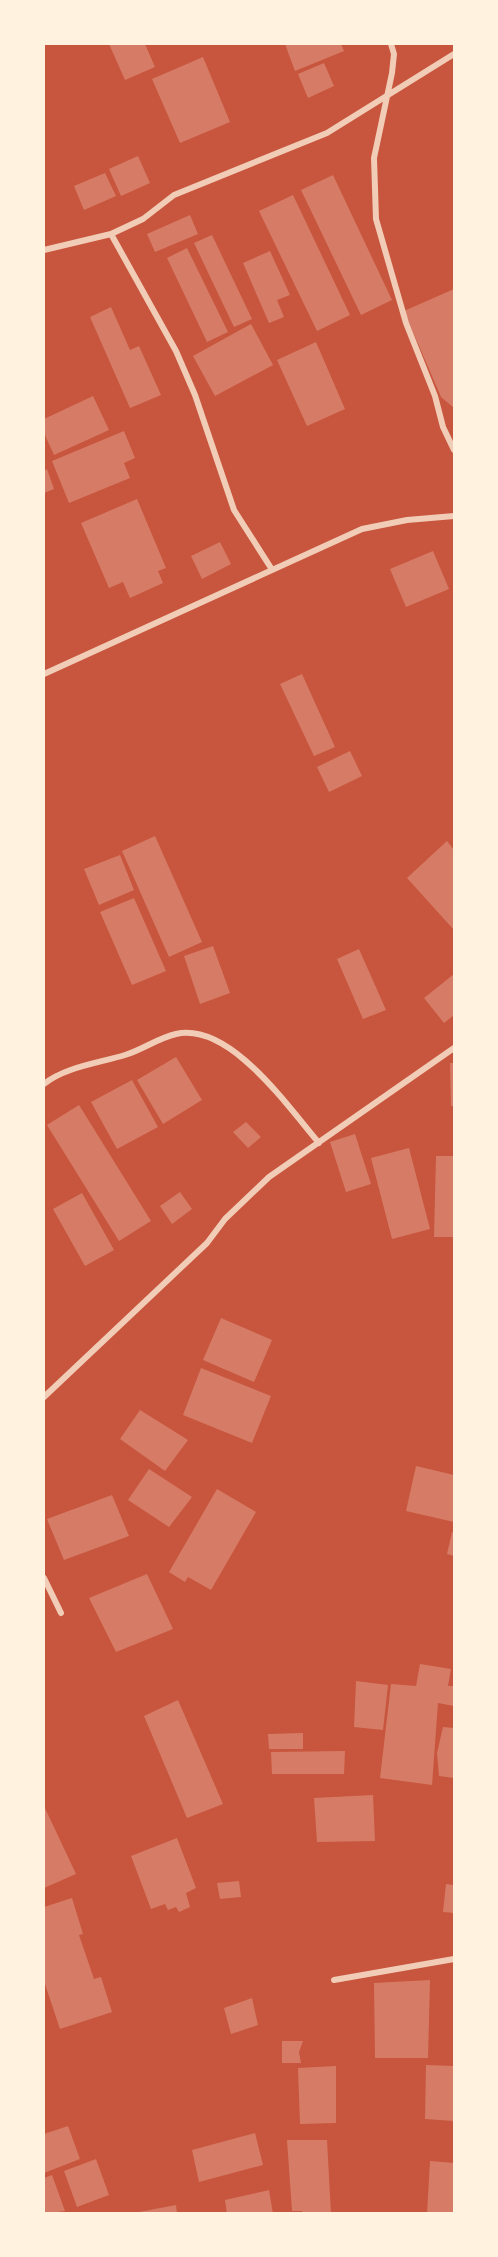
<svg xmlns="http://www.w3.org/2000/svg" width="498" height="2257" viewBox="0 0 498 2257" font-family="Cabin,sans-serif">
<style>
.building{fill:#d67c66}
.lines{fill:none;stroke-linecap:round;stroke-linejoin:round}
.minor{stroke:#f1ccb7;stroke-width:6}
</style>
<rect width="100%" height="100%" fill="#c8553d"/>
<path class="building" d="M109 44H145L155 67 125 80Z
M285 44H341L344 51 295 71Z
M203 57 230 122 180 143 152 79Z
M324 63 334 86 308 98 298 74Z
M138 156 150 183 121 196 109 169Z
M105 173 116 196 84 210 74 186Z
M333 175 392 300 361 315 301 190Z
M293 195 350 315 317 331 259 211Z
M190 215 198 234 155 252 147 234Z
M212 235 252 319 234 327 194 243Z
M187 248 228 332 207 342 167 258Z
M270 251 290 295 277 300 284 317 269 323 243 263Z
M454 289V408L441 397 404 311Z
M111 307 130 350 139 346 161 395 130 408 90 317Z
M251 324 273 365 215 396 193 356Z
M316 342 345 409 307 426 277 360Z
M93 396 109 430 54 455 44 433V419Z
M124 431 135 458 124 463 130 478 69 503 52 461Z
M47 469 54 489 44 493V471Z
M137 499 166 568 158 571 163 583 130 598 123 582 109 588 81 523Z
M220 542 231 564 202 579 191 556Z
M433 551 449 589 406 607 390 569Z
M302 674 335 747 314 756 280 684Z
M350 751 362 776 329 792 317 767Z
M155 836 202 942 169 957 122 851Z
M447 841 454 850V930L407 878Z
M120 855 134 890 99 905 84 869Z
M134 898 166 971 132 985 100 912Z
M213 946 230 993 200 1004 184 956Z
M359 949 386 1010 363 1019 337 959Z
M454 974V1015L444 1023 424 998Z
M176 1057 202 1100 163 1124 137 1080Z
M450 1063H454V1106H451Z
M132 1080 158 1127 117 1149 91 1102Z
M79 1105 151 1221 119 1241 47 1125Z
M246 1122 261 1137 248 1148 233 1132Z
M355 1134 371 1184 346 1192 330 1142Z
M409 1148 430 1229 392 1239 371 1158Z
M436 1156H454V1237H434Z
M180 1192 192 1209 172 1224 160 1206Z
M82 1193 114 1250 85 1266 53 1209Z
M221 1318 272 1340 254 1382 203 1360Z
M201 1368 271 1396 252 1443 183 1415Z
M140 1410 188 1440 165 1471 120 1439Z
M416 1466 454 1475V1522L406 1511Z
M149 1469 192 1497 169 1527 128 1500Z
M217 1489 256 1512 211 1590 188 1577 185 1582 169 1572Z
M112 1495 129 1536 64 1560 47 1519Z
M452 1532 454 1533V1556L447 1554Z
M147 1574 173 1629 116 1652 89 1598Z
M420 1664 451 1669 448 1686H454V1706L438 1703 432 1785 380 1778 391 1684 416 1686Z
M356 1681 388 1685 383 1730 354 1727Z
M178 1700 223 1804 187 1818 144 1716Z
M443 1727 454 1728V1778L439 1776 437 1753Z
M303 1733V1749H269L268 1734Z
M345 1751 344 1774H272L271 1752Z
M373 1795 375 1841 317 1842 314 1798Z
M44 1806 76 1874 44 1888Z
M177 1838 196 1888 186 1893 190 1907 179 1912 176 1907 168 1910 165 1904 151 1909 131 1856Z
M239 1881 241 1897 220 1899 217 1883Z
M446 1884 454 1885V1913L443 1912Z
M72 1898 83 1934 79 1935 94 1979 101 1977 112 2012 60 2029 44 1981V1907Z
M430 1980 428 2058H375L374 1983Z
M252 1998 258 2025 231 2034 224 2008Z
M282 2041H303L299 2052 301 2063H282Z
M426 2065 454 2066V2121L425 2119Z
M336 2066V2123L300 2124 298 2068Z
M68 2126 80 2159 44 2173V2134Z
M255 2133 263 2165 199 2182 192 2150Z
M287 2140H327L331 2214H302V2211H292Z
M96 2159 109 2195 77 2207 64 2171Z
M430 2161 454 2163V2214H427Z
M52 2175 65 2211 44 2214V2178Z
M269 2190 273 2214H227L225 2200Z
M176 2205 177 2214H139V2212Z"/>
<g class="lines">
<path class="minor" d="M391 44 394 54 392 73 374 158 376 219 406 323 435 396 443 427 454 450
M111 234 176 351 195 395 234 510 271 568
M44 250 111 234 143 219 174 195 327 133 454 54
M44 674 362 529 407 520 454 516
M44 1084C65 1067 99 1063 125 1055 142 1050 158 1038 176 1034 230 1022 288 1107 319 1143
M44 1397 207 1243 225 1219 269 1177 454 1048
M44 1578 61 1613
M334 1980 454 1959"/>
</g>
<rect width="498" height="2257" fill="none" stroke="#fff3e0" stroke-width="90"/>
</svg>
